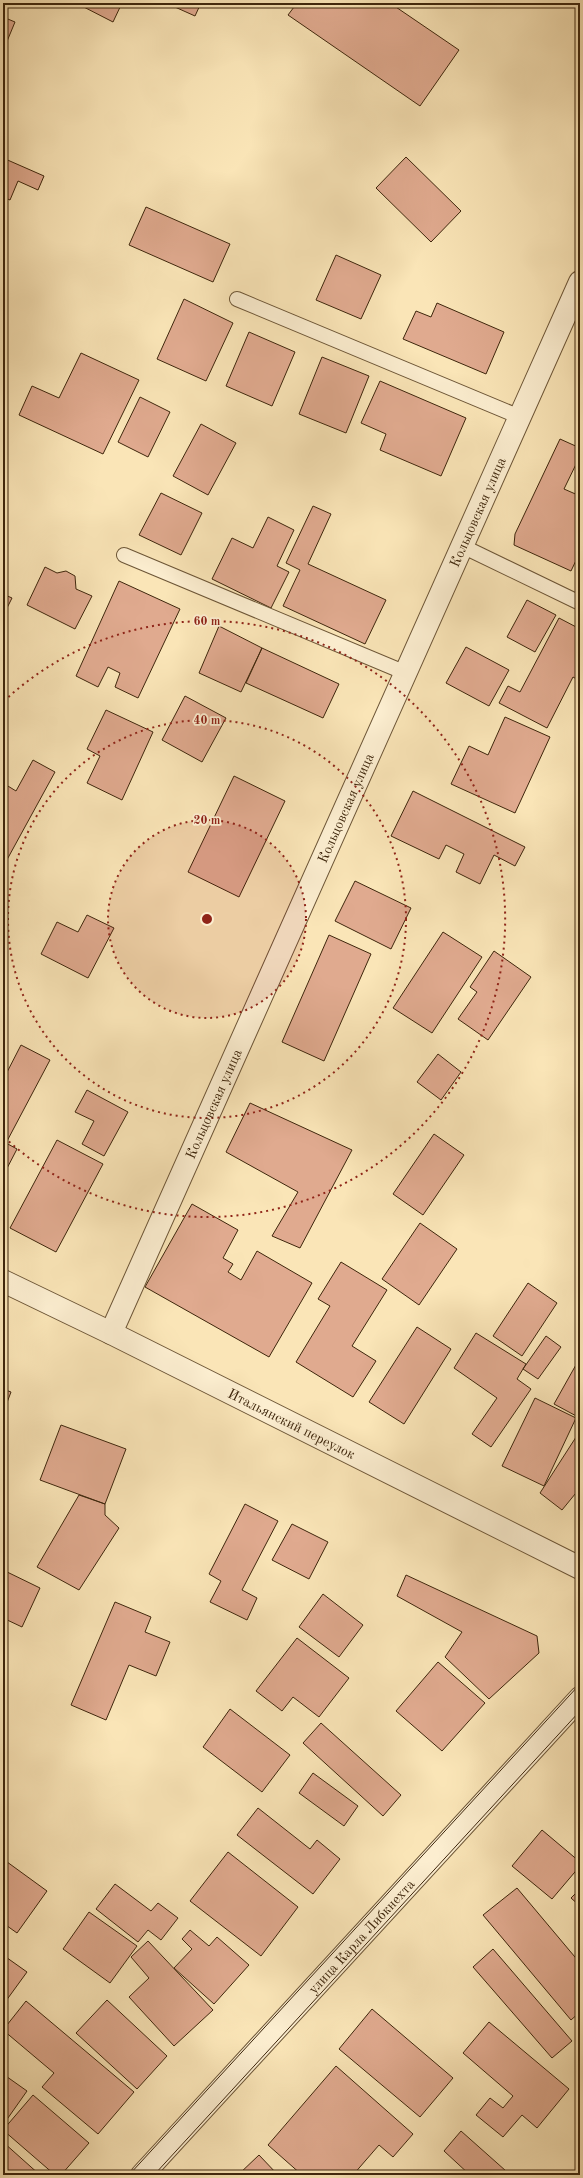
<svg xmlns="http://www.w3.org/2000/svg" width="583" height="2178" viewBox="0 0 583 2178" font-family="'Old Standard TT',serif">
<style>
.building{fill:#e0aa8f;stroke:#3e260c}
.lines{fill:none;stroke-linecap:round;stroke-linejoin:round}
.lane-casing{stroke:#6d5637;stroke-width:16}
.street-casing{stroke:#6d5637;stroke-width:24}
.lane{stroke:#fceed0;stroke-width:14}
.street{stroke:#fceed0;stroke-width:22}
.tram{stroke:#3e260c;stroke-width:1}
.ring{fill:none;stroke:#8f2418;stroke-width:2;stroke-dasharray:2 4}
.labels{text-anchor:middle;stroke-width:3.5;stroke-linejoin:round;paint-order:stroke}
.street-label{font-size:14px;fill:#3e260c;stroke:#fceed0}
.centre{fill:#8f2418;stroke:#fceed0;stroke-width:2}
.ring-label{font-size:12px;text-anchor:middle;font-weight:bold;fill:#8f2418;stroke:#fceed0;stroke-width:3.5;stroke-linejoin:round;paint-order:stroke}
</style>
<rect width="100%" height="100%" fill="#fae5b7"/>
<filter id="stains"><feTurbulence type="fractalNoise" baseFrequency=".005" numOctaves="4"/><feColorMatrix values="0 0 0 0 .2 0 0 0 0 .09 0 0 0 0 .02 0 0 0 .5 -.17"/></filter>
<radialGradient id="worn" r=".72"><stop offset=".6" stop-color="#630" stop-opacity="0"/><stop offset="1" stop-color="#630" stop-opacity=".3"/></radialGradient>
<path class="building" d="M76 3H122L113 22Z
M166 3H201L195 16Z
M297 3H390L459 50 420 106 288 15Z
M3 17 15 22 3 51Z
M406 157 461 211 431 242 376 188Z
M3 158 44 176 38 190 18 181 10 200 3 197Z
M146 207 230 244 213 282 129 245Z
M336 255 381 275 361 319 316 300Z
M184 299 233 323 206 381 157 359Z
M437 303 504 332 486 374 403 339 416 311 431 317Z
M249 332 295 352 272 406 226 386Z
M81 353 139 380 103 454 19 415 32 386 59 398Z
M322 357 369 376 346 433 299 414Z
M380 381 466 418 441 476 380 450 386 434 361 423Z
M140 397 170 412 148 457 118 442Z
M201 424 236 443 208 495 173 476Z
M560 439 580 448V456L564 489 580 496V518L576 527 580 529V552L571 571 514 545 515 534Z
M161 493 202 513 181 555 139 535Z
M313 506 331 514 308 564 386 600 365 644 283 606 300 570 286 563Z
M268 517 294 530 277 566 289 572 271 608 212 579 232 538 253 548Z
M45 567 57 573 66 571 75 576 76 589 92 596 75 629 27 605Z
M119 581 180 609 138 698 115 687 120 673 108 667 98 687 76 676Z
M3 594 12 598 3 616Z
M527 600 556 615 535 652 507 637Z
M559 618 580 629V681L573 677 547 728 499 703 508 686 520 692Z
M219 626 262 648 241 692 199 673Z
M466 647 509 670 489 706 446 683Z
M262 648 339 684 323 718 246 683Z
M185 696 226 718 202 762 162 740Z
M106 710 153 732 122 800 87 783 100 756 87 749Z
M505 717 550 737 515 813 451 784 469 746 488 755Z
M33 760 55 772 3 867V783L16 791Z
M234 776 285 801 239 897 188 872Z
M413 791 525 847 515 866 494 855 480 884 456 872 464 854 446 845 439 859 391 836Z
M355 881 411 908 391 949 335 921Z
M87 915 114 928 88 978 41 954 57 922 78 932Z
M443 932 482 957 432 1033 393 1008Z
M329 935 371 954 324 1061 282 1042Z
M494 951 531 977 488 1040 458 1019 477 992 470 987Z
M21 1045 50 1060 6 1143 17 1149 3 1176V1080Z
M438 1054 461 1072 441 1100 417 1082Z
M87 1090 128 1112 104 1156 82 1144 94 1121 75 1112Z
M250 1103 352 1150 300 1248 272 1236 298 1192 226 1152Z
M434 1134 464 1155 423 1215 393 1194Z
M57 1140 103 1164 56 1252 10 1228Z
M192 1204 238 1230 223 1258 233 1264 228 1272 241 1280 257 1251 312 1283 269 1357 145 1287Z
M420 1223 457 1249 419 1305 382 1279Z
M341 1262 387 1290 352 1346 376 1361 353 1397 296 1362 330 1306 318 1299Z
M528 1283 557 1303 522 1356 493 1336Z
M417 1327 451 1349 404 1424 369 1402Z
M476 1333 526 1364 517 1379 531 1389 491 1447 472 1434 497 1398 454 1368Z
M546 1336 561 1347 538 1379 523 1369Z
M577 1363 580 1365V1418L554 1404Z
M3 1389 11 1392 3 1413Z
M535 1398 576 1418 544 1486 502 1466Z
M61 1425 126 1449 105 1504 40 1480Z
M578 1434 580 1435V1488L562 1510 540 1493Z
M79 1495 105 1504V1515L119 1528 79 1590 37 1567Z
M245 1504 278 1521 242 1590 257 1598 247 1620 210 1602 221 1581 209 1574Z
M292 1524 328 1542 309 1579 272 1560Z
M3 1570 40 1588 22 1627 3 1618Z
M406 1575 537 1636 539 1653 489 1699 445 1657 462 1632 397 1596Z
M323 1594 363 1625 339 1657 299 1627Z
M115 1602 151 1617 145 1632 170 1642 156 1676 129 1665 106 1720 71 1705Z
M297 1638 349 1678 319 1717 293 1697 282 1711 256 1691Z
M438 1662 485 1703 442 1751 396 1711Z
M230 1709 290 1755 262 1792 203 1747Z
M321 1723 401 1795 383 1816 303 1743Z
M313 1773 358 1806 344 1826 299 1793Z
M258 1808 310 1849 317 1840 340 1859 313 1894 237 1835Z
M542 1830 580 1862V1866L552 1899 512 1866Z
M228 1852 298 1907 261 1956 190 1901Z
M3 1859 47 1891 17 1933 3 1923Z
M115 1884 151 1911 158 1903 178 1918 161 1940 148 1930 138 1942 96 1909Z
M517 1888 580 1963V2012L571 2020 483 1915Z
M580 1889V1906L571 1898Z
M89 1912 137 1946 110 1983 63 1949Z
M190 1930 209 1946 217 1937 249 1965 214 2004 174 1968 192 1949 182 1939Z
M148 1941 213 2010 174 2046 129 1997 149 1978 131 1957Z
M493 1949 572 2041 552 2058 473 1967Z
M3 1955 27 1972 3 2005Z
M107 2000 167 2056 137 2089 76 2033Z
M26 2001 134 2092 98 2134 42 2087 54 2073 3 2030Z
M372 2009 453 2078 420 2117 339 2049Z
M489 2022 569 2089 537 2128 522 2115 503 2137 476 2115 490 2098 503 2108 513 2096 463 2053Z
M336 2066 413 2134 393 2157 379 2145 353 2175H302L268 2145Z
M3 2074 27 2091 3 2125Z
M33 2095 89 2143 61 2175H55L3 2130Z
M461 2131 506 2171 502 2175H470L444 2151Z
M3 2142 40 2175H3Z
M259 2155 278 2175H238Z"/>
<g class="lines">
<defs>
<path id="lane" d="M237 299 520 417
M462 546 580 603
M124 555 406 673"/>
<g id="street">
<path id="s1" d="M3 1281 111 1333 580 1568"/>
<path id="s2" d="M111 1333 580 282"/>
<path id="s3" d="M142 2175 580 1698"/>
</g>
</defs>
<use href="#lane" class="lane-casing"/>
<use href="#street" class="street-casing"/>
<use href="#lane" class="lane"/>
<use href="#street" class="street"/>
<path class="tram" d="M129 2175 580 1684
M154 2175 580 1711"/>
</g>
<circle cx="207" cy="919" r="99" fill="#8f2418" fill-opacity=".12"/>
<g class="ring">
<circle cx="207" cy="919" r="99"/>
<circle cx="207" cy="919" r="199"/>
<path d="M4 701A298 298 0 1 1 4 1137"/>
</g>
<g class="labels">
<g class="street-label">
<text dy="5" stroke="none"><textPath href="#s2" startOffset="899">Кольцовская улица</textPath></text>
<text dy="5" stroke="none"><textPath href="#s2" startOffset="575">Кольцовская улица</textPath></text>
<text dy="5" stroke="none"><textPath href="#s2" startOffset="251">Кольцовская улица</textPath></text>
<text dy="5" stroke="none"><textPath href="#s1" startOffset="322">Итальянский переулок</textPath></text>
<text dy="5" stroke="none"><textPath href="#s3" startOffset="324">улица Карла Либкнехта</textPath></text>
</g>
</g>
<circle cx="207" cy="919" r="6" class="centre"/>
<g class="ring-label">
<text x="207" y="625">60 m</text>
<text x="207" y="724">40 m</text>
<text x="207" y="824">20 m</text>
</g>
<rect width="583" height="2178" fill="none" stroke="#fae5b7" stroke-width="16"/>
<rect x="4" y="4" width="575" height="2170" fill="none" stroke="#3e260c" stroke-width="2"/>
<rect x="8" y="8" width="567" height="2162" fill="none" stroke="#3e260c"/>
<rect width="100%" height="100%" filter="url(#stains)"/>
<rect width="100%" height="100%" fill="url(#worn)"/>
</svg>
